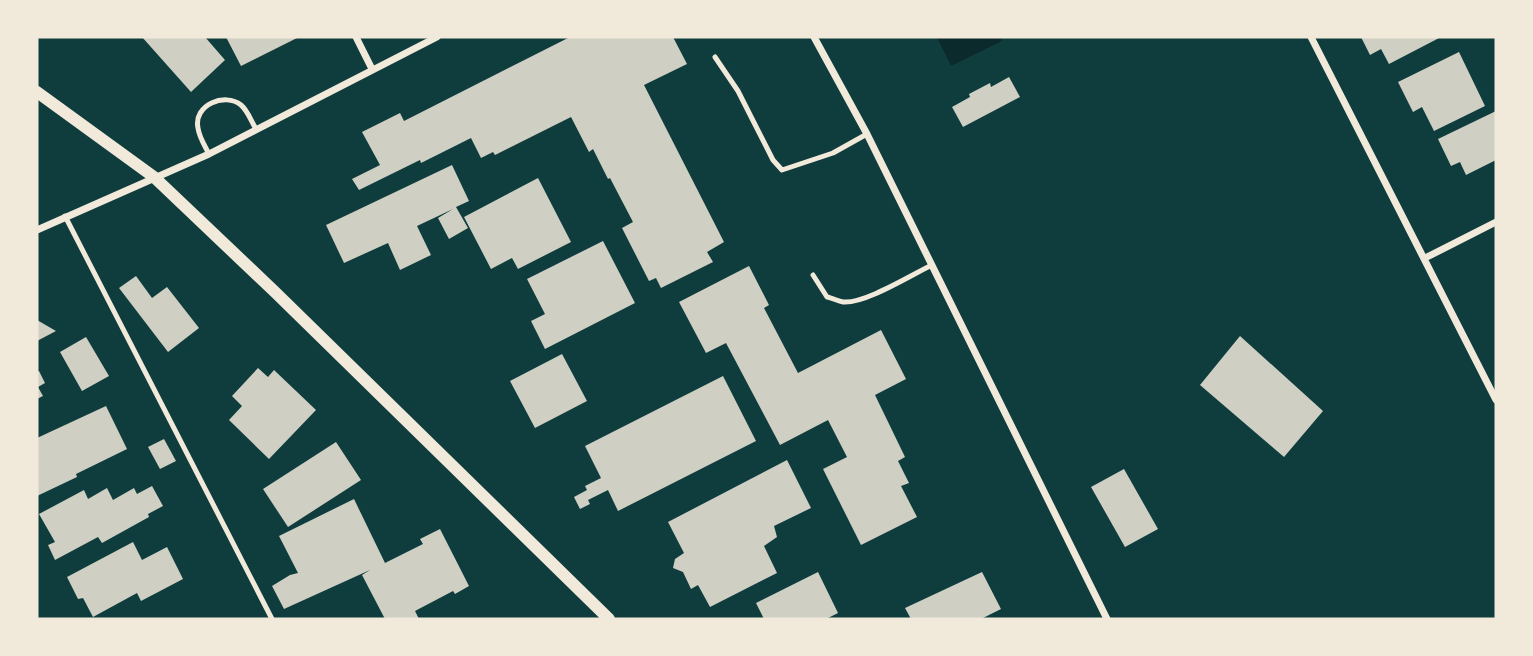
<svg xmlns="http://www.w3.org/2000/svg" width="1533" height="656" viewBox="0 0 1533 656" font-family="'Roboto Condensed',sans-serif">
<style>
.water{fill:#0a2a2b}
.building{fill:#cfcfc3}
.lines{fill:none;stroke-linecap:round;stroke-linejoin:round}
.service{stroke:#f1e9da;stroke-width:5}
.minor{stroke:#f1e9da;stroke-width:7}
.tertiary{stroke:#f1e9da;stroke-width:12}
</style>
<rect width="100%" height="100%" fill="#0f3d3e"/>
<path class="water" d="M937 37H1000L1002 41 951 66Z"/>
<path class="building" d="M142 37H205L225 60 191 92Z
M226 37H299L241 66Z
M570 37H673L687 64 644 85 724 242 707 252 713 262 661 288 656 278 649 281 622 228 633 222 610 178 608 179 593 149 589 152 571 117 495 155 493 152 481 158 471 138 421 163 420 160 359 190 352 179 380 165 362 132 400 113 404 121Z
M1361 37H1441L1389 64 1381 49 1370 55Z
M1459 52 1485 106 1434 131 1422 107 1413 112 1398 82Z
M1009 77 1020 97 963 127 952 107 970 97 969 94 990 83 991 87Z
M1496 111V160L1466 175 1460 162 1451 166 1438 139Z
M452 165 469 201 456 207 468 228 449 239 438 218 453 209 417 226 431 255 400 270 388 243 344 263 326 225Z
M538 178 571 242 518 269 512 258 491 269 464 217Z
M603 241 635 303 545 349 531 321 545 314 527 279Z
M749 266 769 305 764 308 798 373 881 330 906 379 875 395 905 457 898 461 909 483 901 486 917 517 861 545 823 469 847 457 828 420 780 445 726 343 706 353 679 302Z
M136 276 152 298 167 287 199 328 168 352 119 288Z
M37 320 56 331 37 341Z
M1240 336 1323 411 1284 457 1200 385Z
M86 337 109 376 82 391 60 352Z
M562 354 587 401 535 428 510 381Z
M258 368 268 377 274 370 316 410 269 459 229 420 242 406 232 396Z
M39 371 45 383 38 387 43 396 37 399V372Z
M723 376 756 441 618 511 608 490 588 500 590 504 580 509 574 497 587 490 585 486 601 478 585 446Z
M106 406 127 449 76 474 77 477 37 496V438Z
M164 439 176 461 160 469 148 447Z
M336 442 361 480 288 527 263 489Z
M787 460 811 508 774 526 777 537 764 546 777 573 710 607 698 585 691 589 683 572 673 568 675 559 684 553 668 522Z
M1124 469 1158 529 1125 547 1091 487Z
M152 486 163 506 148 514 149 517 102 543 98 537 55 560 48 545 55 542 39 514 84 490 88 499 107 488 113 500 134 488 137 494Z
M354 499 385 563 423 544 420 539 440 529 469 586 455 594 453 591 415 611 419 619H385L362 575 370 570 284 609 272 586 290 575 298 573 279 536Z
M133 542 142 560 167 547 183 579 141 601 137 593 93 617 83 598 78 599 67 577Z
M818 572 838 613 826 619H764L756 603Z
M982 572 1001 609 981 619H911L905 608Z"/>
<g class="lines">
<path class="service" d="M715 57 738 91 773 160 782 170 833 153 867 134
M209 154C205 146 199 137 198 128 193 105 225 92 241 105 248 111 251 121 256 129
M65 216 272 619
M813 275 827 297C832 298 838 301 843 302 865 304 911 275 932 265"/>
<path class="minor" d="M356 37 372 69
M814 37 867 134 1107 619
M1311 37 1496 400
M37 230 209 154 437 37
M1425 258 1496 222"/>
<path class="tertiary" d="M37 92 154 177 276 293 609 619"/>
</g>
<rect width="1533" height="656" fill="none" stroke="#f1e9da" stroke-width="77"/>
</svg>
